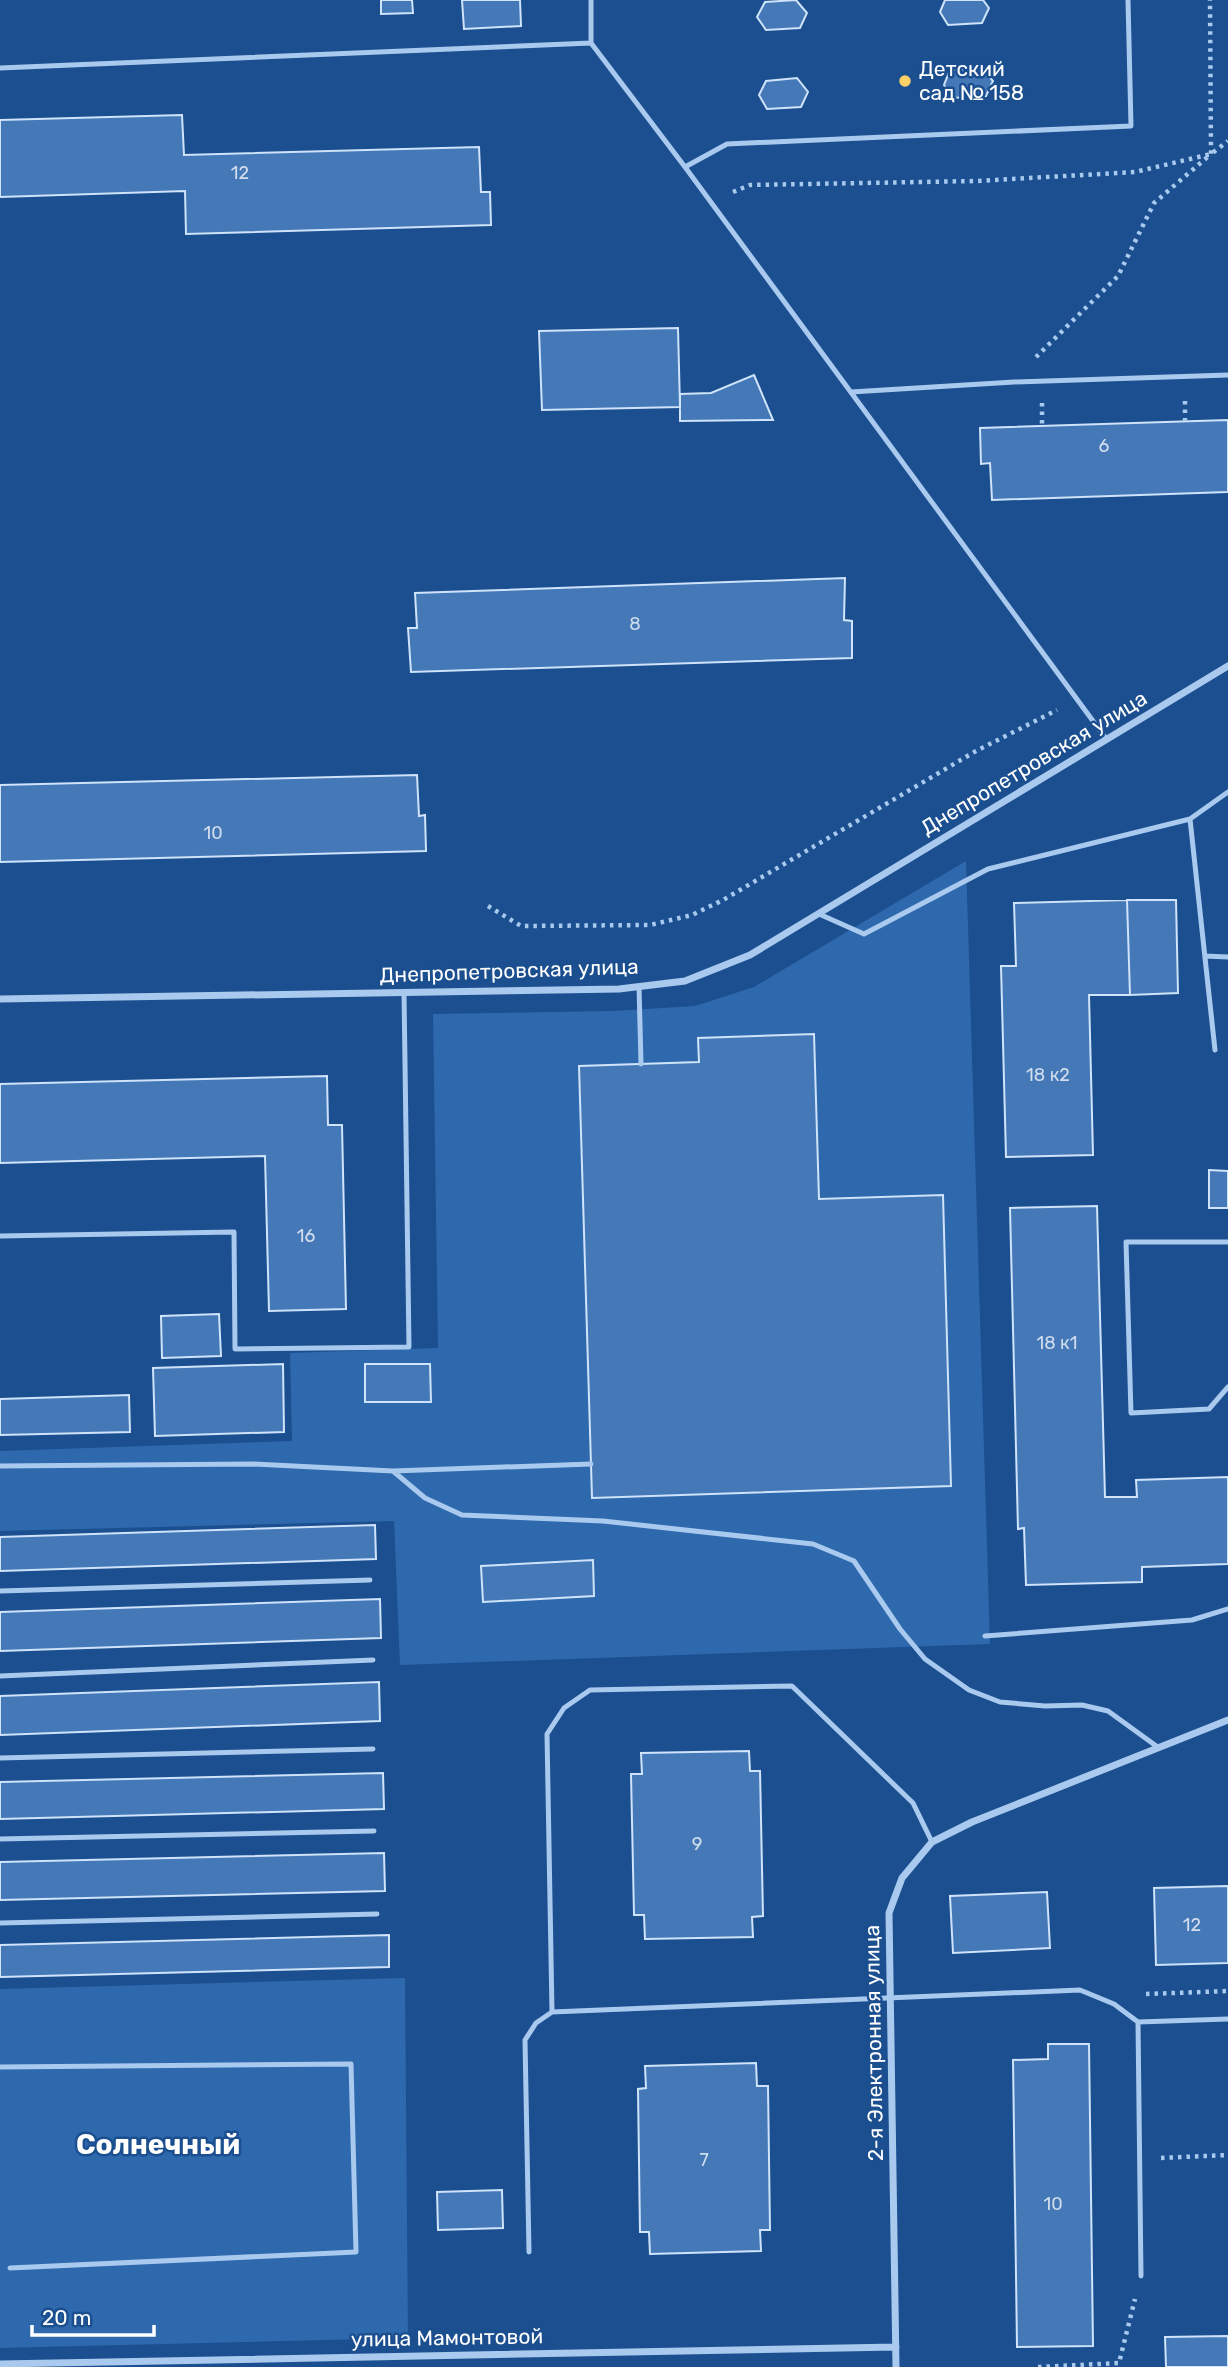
<svg xmlns="http://www.w3.org/2000/svg" width="1228" height="2367" viewBox="0 0 1228 2367" font-family="Rubik,sans-serif">
<style>
.green{fill:#2e69ad}
.building{fill:#4478b7;stroke:#cfe3fa;stroke-width:2}
.lines{fill:none;stroke-linecap:round;stroke-linejoin:round}
.path{stroke:#a9c9ee;stroke-width:4.5;stroke-dasharray:3.5 5;stroke-linecap:butt}
.lane{stroke:#a9c9ee;stroke-width:5}
.street{stroke:#a9c9ee;stroke-width:7}
.poi-dot{fill:#ffd166;stroke:#1b4f8f;stroke-width:2.5}
.labels{text-anchor:middle;stroke-width:5;stroke-linejoin:round;paint-order:stroke}
.number-label{font-size:18px;fill:#d0dded}
.poi-label{font-size:21px;fill:#fff;stroke:#1b4f8f;text-anchor:start}
.street-label{font-size:21px;fill:#fff;stroke:#1b4f8f}
.district-label{font-size:28px;font-weight:bold;fill:#fff;stroke:#1b4f8f}
</style>
<rect width="100%" height="100%" fill="#1b4f8f"/>
<path class="green" d="M966 861 990 1644 400 1665 394 1521 0 1531V1451L292 1441 290 1353 438 1348 433 1014 613 1011 695 1006 754 987Z
M405 1978 408 2338 0 2348V1989Z"/>
<path class="building" d="M381 0H412L413 13 381 14Z
M462 0H520L521 26 464 29Z
M796 0 807 13 800 28 766 30 757 17 765 2Z
M945 0H983L989 8 982 23 948 25 940 12Z
M981 68 993 81 986 96 952 98 944 85 950 70Z
M797 78 808 92 801 107 767 109 759 95 766 81Z
M182 115 184 155 479 147 481 192H490L491 225 186 234 185 191 0 197V120Z
M678 328 680 407 542 410 539 331Z
M754 375 773 420 680 421V394L711 393Z
M1228 420V492L992 500 990 463 981 464 980 428Z
M845 578 844 620 852 621V658L411 672 408 628H417L415 593Z
M417 775 419 816 425 815 426 851 0 862V785Z
M1127 900 1130 995H1089L1093 1155 1006 1157 1001 966H1016L1014 903Z
M1127 900H1176L1178 993 1130 995Z
M814 1034 819 1199 943 1195 951 1486 592 1498 579 1066 699 1062 698 1038Z
M327 1076 328 1125H342L346 1309 269 1311 265 1156 0 1163V1084Z
M1209 1170 1228 1171V1208H1209Z
M1097 1206 1105 1497H1137L1136 1480 1228 1477V1564L1142 1567V1582L1026 1585 1024 1528 1018 1529 1010 1208Z
M219 1314 221 1356 162 1358 161 1316Z
M283 1364 284 1432 155 1436 153 1368Z
M365 1364H430L431 1402H365Z
M129 1395 130 1432 0 1435V1399Z
M375 1525 376 1559 0 1571V1537Z
M593 1560 594 1596 483 1602 481 1566Z
M380 1599 381 1638 0 1651V1612Z
M379 1682 380 1721 0 1735V1696Z
M749 1751 750 1771H760L763 1916 752 1917 753 1937 645 1939 644 1915H634L631 1774H642L641 1753Z
M383 1773 384 1809 0 1819V1782Z
M384 1853 385 1891 0 1900V1862Z
M1228 1886V1963L1156 1965 1154 1888Z
M1047 1892 1050 1948 953 1953 950 1896Z
M389 1935V1967L0 1977V1945Z
M1048 2044H1089L1093 2346 1017 2347 1013 2060 1048 2059Z
M756 2063 757 2086H768L770 2230H760L761 2251 650 2254 649 2232H640L638 2089 646 2088 645 2066Z
M502 2190 503 2228 438 2230 437 2192Z
M1228 2336V2367H1166L1165 2337Z"/>
<g class="lines">
<path class="path" d="M733 192 750 185 977 181 1135 172 1211 154 1228 141
M1036 357 1118 276 1154 203 1211 154 1210 0
M1185 401V421
M1042 403V426
M488 906 521 926 650 925 692 915 723 900 976 751 1057 710
M1146 1994 1228 1991
M1161 2158 1228 2155
M1038 2367 1119 2363 1135 2299"/>
<path class="lane" d="M591 0V43L685 167 1107 740
M0 68 591 43
M685 167 727 144 1131 126 1128 0
M851 392 1014 382 1228 375
M1190 819 1228 792
M819 914 864 934 988 869 1190 819 1215 1050
M1205 956 1228 957
M639 986 641 1064
M0 1236 234 1232 235 1349 409 1347 404 992
M1228 1242H1126L1131 1413 1209 1409 1228 1387
M0 1466 253 1464 393 1471 425 1498 462 1515 603 1521 813 1544 854 1561 900 1629 925 1659 969 1690 1000 1702 1045 1706 1082 1705 1108 1711 1159 1748
M393 1471 591 1464
M0 1591 370 1580
M985 1636 1192 1620 1228 1609
M0 1676 373 1660
M0 1758 373 1749
M0 1839 374 1831
M0 1923 377 1914
M552 2012 1080 1990 1114 2004 1138 2022 1141 2276
M1138 2022 1228 2019
M0 2067 351 2064 356 2252 10 2268
M529 2252 525 2040 536 2023 552 2012 547 1734 564 1708 590 1690 792 1686 913 1803 932 1842"/>
<path class="street" d="M0 999 619 989 685 981 750 955 1228 666
M0 2364 896 2347
M896 2367 889 1913 902 1878 932 1842 972 1822 1228 1720"/>
</g>
<circle class="poi-dot" cx="905" cy="81" r="7"/>
<g class="labels">
<g class="number-label">
<text x="240" y="179">12</text>
<text x="1104" y="452">6</text>
<text x="635" y="630">8</text>
<text x="213" y="839">10</text>
<text x="1048" y="1081">18 к2</text>
<text x="306" y="1242">16</text>
<text x="1057" y="1349">18 к1</text>
<text x="697" y="1850">9</text>
<text x="1192" y="1931">12</text>
<text x="704" y="2166">7</text>
<text x="1053" y="2210">10</text>
</g>
<g class="poi-label">
<text x="919" y="76">Детский<tspan x="919" dy="24">сад № 158</tspan></text>
</g>
<g class="street-label">
<text transform="translate(1034 763) rotate(-31)" y="7">Днепропетровская улица</text>
<text transform="translate(509 971) rotate(-2)" y="7">Днепропетровская улица</text>
<text transform="translate(874 2043) rotate(-91)" y="7">2-я Электронная улица</text>
<text transform="translate(447 2338) rotate(-1)" y="7">улица Мамонтовой</text>
</g>
<g class="district-label">
<text x="158" y="2154">Солнечный</text>
</g>
</g>
<path d="M32 2325v10h122v-10" fill="none" stroke="#ffffff" stroke-width="3.5"/>
<text x="42" y="2325" font-size="21" fill="#ffffff" stroke="#1b4f8f" stroke-width="5" paint-order="stroke">20 m</text>
</svg>
